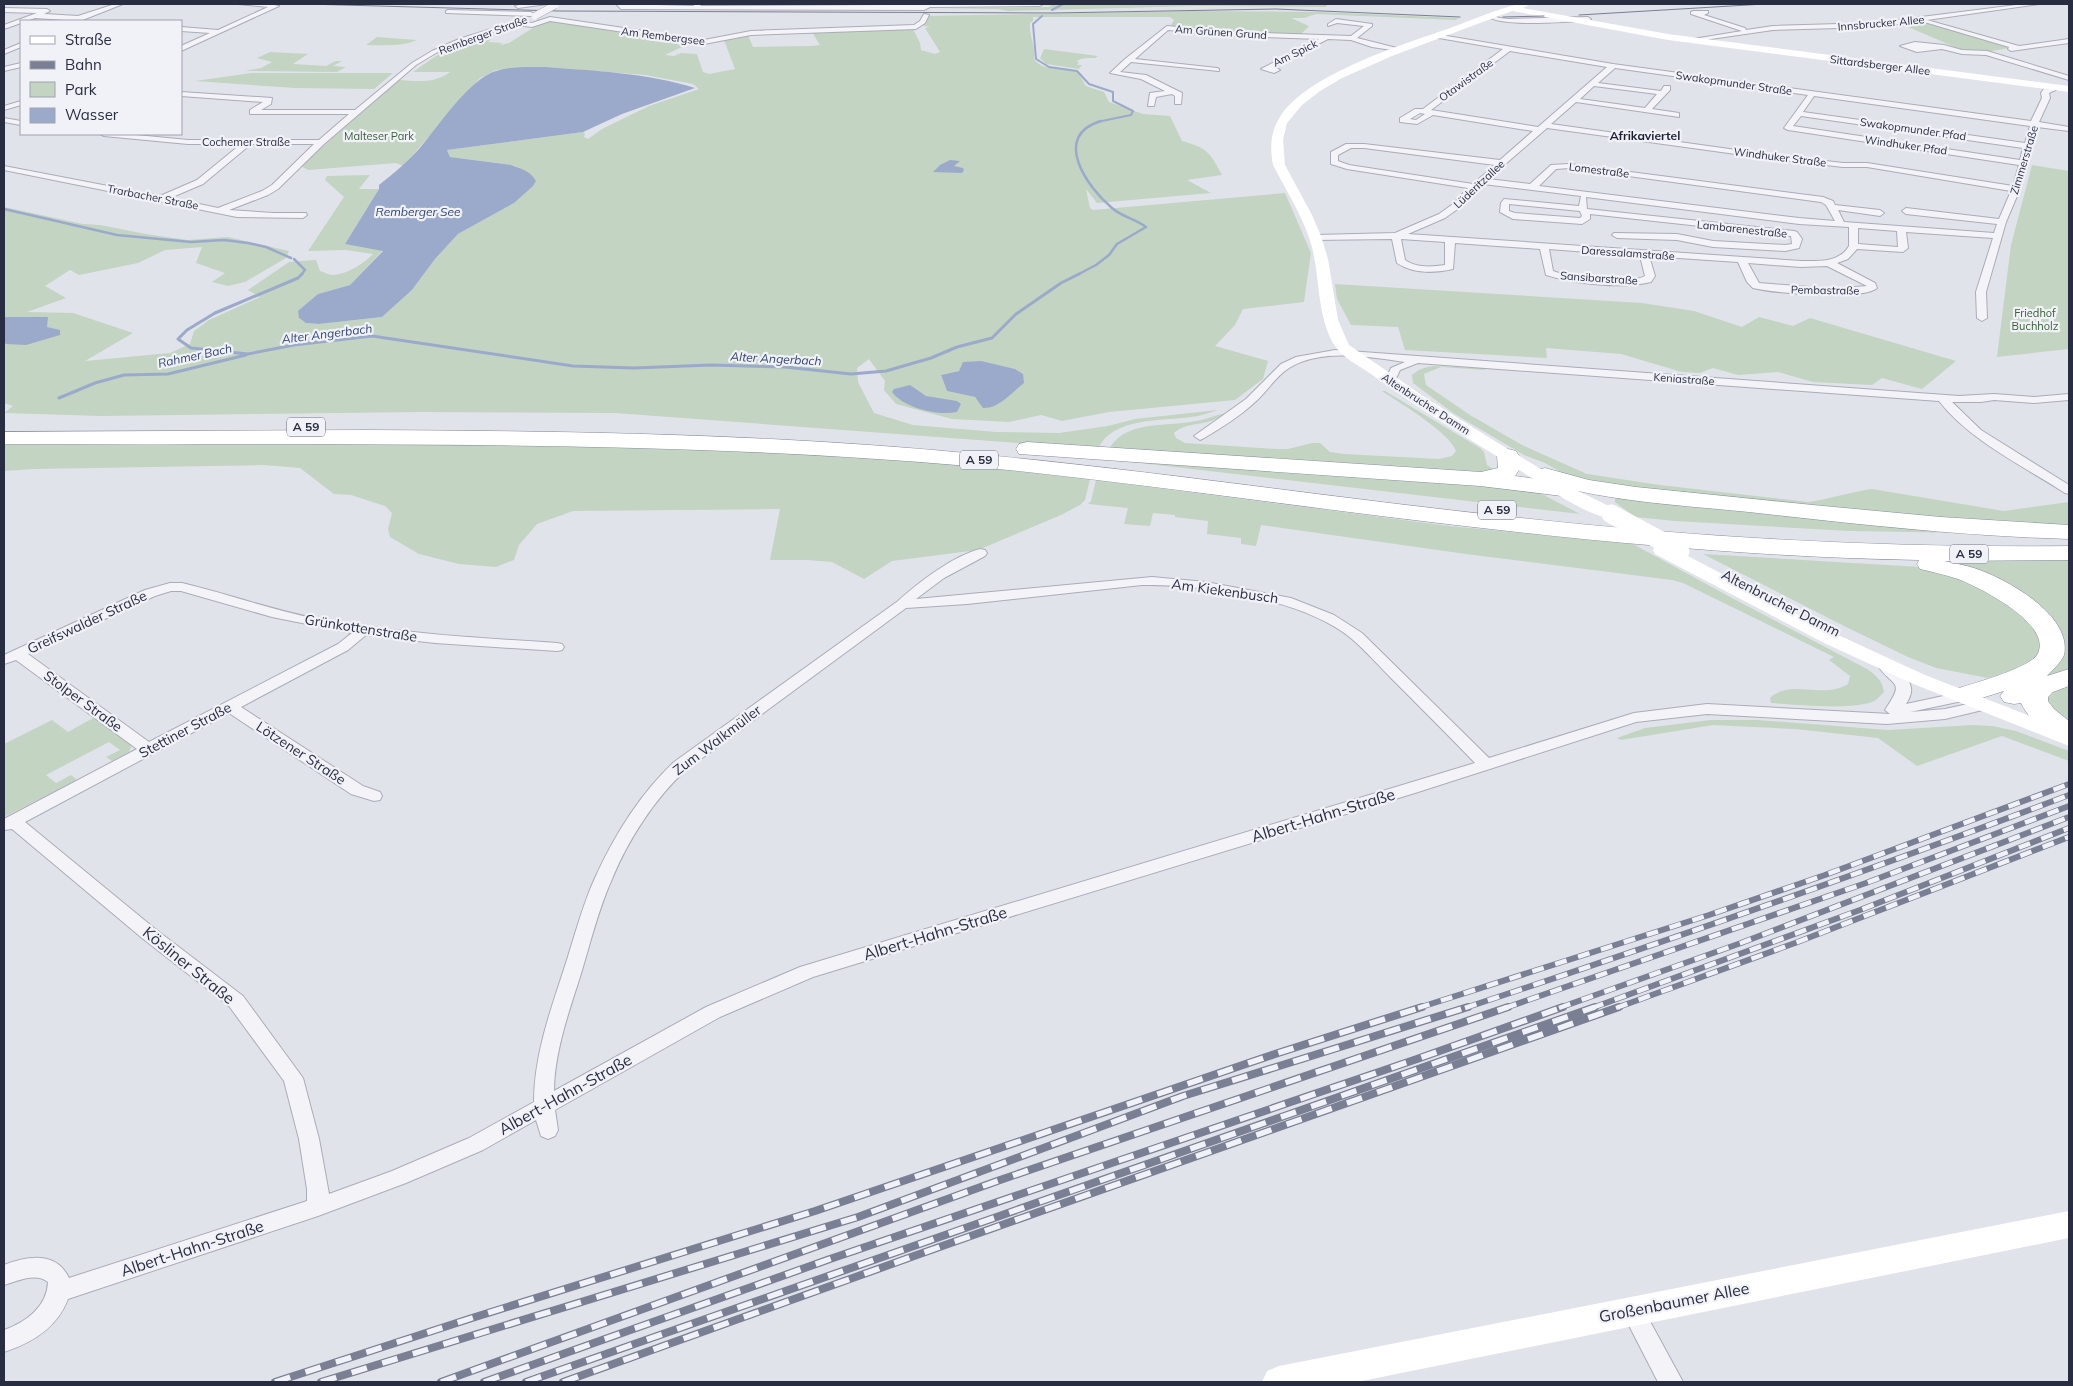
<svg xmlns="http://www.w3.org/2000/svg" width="2073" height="1386" viewBox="0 0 2073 1386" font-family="Mulish,sans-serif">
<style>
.green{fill:#c3d4c2;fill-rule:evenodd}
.water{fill:#9baaca}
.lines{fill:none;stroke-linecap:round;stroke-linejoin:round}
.stream-far2{stroke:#9baaca;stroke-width:2}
.stream-far1{stroke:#9baaca;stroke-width:2.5}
.stream{stroke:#9baaca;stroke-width:3}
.street-casing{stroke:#aaacb8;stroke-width:2}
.highway-casing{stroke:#888da1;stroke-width:1}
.street{fill:#f4f4f8;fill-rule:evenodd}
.secondary{fill:#fff;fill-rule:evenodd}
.highway{fill:#fff;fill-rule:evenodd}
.tram{stroke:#7a7f94;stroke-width:1}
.rail-far1-casing{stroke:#7a7f94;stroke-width:6}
.rail-casing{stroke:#7a7f94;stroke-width:8}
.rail-far1{stroke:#f0f2f7;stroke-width:4.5;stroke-dasharray:12;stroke-linecap:butt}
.rail{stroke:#f0f2f7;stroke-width:5.5;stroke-dasharray:16;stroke-linecap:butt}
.street-bridge-casing{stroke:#aaacb8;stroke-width:8;stroke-linecap:butt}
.street-bridge{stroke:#f4f4f8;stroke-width:7}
.secondary-bridge{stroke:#fff;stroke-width:19}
.labels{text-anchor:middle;stroke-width:4.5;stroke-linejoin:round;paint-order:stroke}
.far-street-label{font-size:11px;fill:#292d42;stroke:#f0f2f7}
.far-park-label{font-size:11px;fill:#365e36;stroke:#f0f2f7}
.far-neighbourhood-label{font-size:12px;font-weight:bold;fill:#1b1f32;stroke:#f0f2f7}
.far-water-label{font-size:12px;font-style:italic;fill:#324576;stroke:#f0f2f7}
.shield{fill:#f0f2f7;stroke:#656878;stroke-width:1}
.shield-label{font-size:12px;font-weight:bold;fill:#292d42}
.street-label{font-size:14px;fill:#292d42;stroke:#f0f2f7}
.near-street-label{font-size:16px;fill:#292d42;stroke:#f0f2f7}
</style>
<rect width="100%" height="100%" fill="#e1e3ea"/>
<path class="green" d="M1055 4H1328L1326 7 1198 6 1008 11 998 9H939L1048 7Z
M1195 11 1320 12 1459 18 1455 20 1316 14 1304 18H1291L1309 26 1300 35 1237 33 1175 27 1171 25 1174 20 1170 17H1033V21L1030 23C1029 37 1036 46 1034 59 1044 74 1064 64 1077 72 1081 75 1083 82 1086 86L1104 92 1109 102 1143 114 1170 116 1182 141C1207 148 1210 152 1222 175L1187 180 1211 193 1097 203 1086 189 1090 208 1093 210 1285 193 1311 253 1304 302 1243 309 1235 325 1215 346 1268 361 1263 379 1235 400 1109 412 1062 421 1041 415 1009 422 952 419 896 404 884 390 885 381 869 359 857 368 858 382 874 413 913 425 996 432 1059 433 1108 426 1135 419 1218 410C1209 413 1200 416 1191 417 1162 421 1112 417 1098 449L615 413 422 412 101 416 4 413 13 406 4 403V207L83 224 100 225 146 234 188 240 228 237 289 251 286 258 245 282 228 286 212 282 225 273 196 263 202 247 165 250 138 263 79 275 70 270 45 286 66 298 27 312 73 313 133 333 85 361 170 353 190 344 194 331 209 320 260 297 248 290 289 262 316 260 320 271C324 272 329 275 332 275 346 275 365 263 373 254L346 250 308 251 344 197 325 180 327 176 370 175 359 189H379L345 244 383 250 350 285 318 294 299 318 306 323 319 324 382 317 412 290 435 259 458 234 514 203 520 168 511 165 450 157 447 150 583 132 585 133 584 137 588 139 602 129 649 106 699 89 693 84 645 75 546 67 496 70 480 78 403 166 396 163 308 170 301 166 398 80C417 81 434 84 450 72H413C437 55 463 36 493 37L488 42 502 43 500 45 509 43 536 26 554 20 665 38 686 45 665 55 674 56 681 53 697 54 703 72 709 74 735 69 724 40 748 35 753 47 812 46 820 45 812 32 913 29 920 43 921 50 935 54 940 52 925 28 930 27 920 25 925 16ZM959 371 1024 382 1009 393 978 401 976 397 947 391 941 375Z
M1920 21 2010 48 1985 52 1964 51 1899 23Z
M377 37 417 40C401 47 384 45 366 45Z
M1044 49 1098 56 1095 58C1088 58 1081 57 1076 62H1079L1077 65H1082L1079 69 1046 64 1040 58Z
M270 52 308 54 293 64 326 66 336 61H342L333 66 346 67 337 72 245 71 261 68 272 62 257 58Z
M252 73H393L374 89 295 88 195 81Z
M2032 165 2069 171V349L1997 357 2011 245Z
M1335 284 1642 303 1694 311 1742 327 1759 317 1793 326 1810 318 1956 361 1922 389 1882 378 1872 385 1813 382 1778 372 1738 375 1713 368 1700 373 1682 372 1621 354 1546 348 1547 358 1405 350 1398 327 1351 325 1337 299Z
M1434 366 1484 368 1485 370 1441 367 1424 374 1426 385 1470 415 1522 445 1587 474 1660 485 1808 502C1830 499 1850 492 1872 489L2004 511 2069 502V529L1986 526 1638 490 1569 477 1545 463 1524 455 1453 413 1413 383 1412 375C1419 369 1425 367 1434 366Z
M1382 391H1385L1480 448 1484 452 1487 465 1498 472 1492 475 1108 451C1122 423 1156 426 1182 423 1197 422 1211 417 1225 413 1207 428 1189 420 1174 433L1176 438 1185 443 1276 449H1288L1312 443H1320L1330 452 1344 454 1439 459 1452 456 1456 451C1450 433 1400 403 1382 391Z
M318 442C485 443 652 445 819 454 910 459 1000 469 1090 479L1085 500 1080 505 1061 515 978 550 892 561 864 579 832 562 808 560H770L780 509 573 511 537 524 519 545 514 560 496 567 459 564 419 554 390 537 388 529 392 513 385 506 351 495 334 494 300 468 264 465 34 469 4 471V445Z
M1079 456 1530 488 1580 514Z
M1096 480 1449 526 1633 544 1730 597 1867 669C1877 676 1882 680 1884 692 1880 696 1877 700 1872 702 1850 710 1796 705 1771 703L1770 698C1792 678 1822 700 1848 684L1850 676 1829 660 1834 657 1683 583 1672 580 1466 554 1261 525 1256 546 1241 544V538L1207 534 1208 521 1175 517V515L1153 513 1150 526 1124 524 1128 508 1088 504 1091 501Z
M1619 498 2036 534 1849 531 1675 521 1635 517 1615 502V499Z
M1703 554 1937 568 2025 610 2041 641 2039 654 2028 665 1988 678 1936 668 1908 657 1846 627Z
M1930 560H2069V670L2052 677 2048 675 2061 661 2062 644 2049 622Z
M2069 685V723L2053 716 2044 697 2049 692Z
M95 717 132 744 129 752 112 761 106 757 120 750 109 742 46 775 56 783 71 775 77 780 4 817V744L52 720 68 732Z
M1711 720H1758L1888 730 1973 725 1992 726 2016 731 2069 751V761L2002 736 1917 766 1878 738 1795 729 1713 725 1621 740 1617 738 1645 728Z"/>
<path class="water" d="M546 67C596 71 647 73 695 88L622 114 583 132 447 150 450 157 511 165C522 169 530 171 536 181L533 186 514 203 458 234 435 259 412 290 382 317 319 324 306 323 299 318 298 311 318 294 350 285 383 251 345 244 379 189V185C393 174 406 163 419 149 437 128 470 78 496 71 512 66 530 67 546 67Z
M950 160 960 161 954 166 963 168 964 170 962 173 933 172 940 165Z
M4 317H48L47 327 60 330V335L26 345 6 344 4 342Z
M981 361 1015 369 1023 374 1024 383C1012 392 999 409 983 408L975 397 947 391 941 375 959 371 963 362Z
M910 385 926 396 957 401 961 404 957 412C937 416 904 408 892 392L894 389Z"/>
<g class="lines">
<path class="stream-far2" d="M1052 10 1063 4
M1042 16 1033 24 1036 59 1049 67 1077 71 1089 84 1113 92V101L1133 111 1131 115 1097 122"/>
<path class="stream-far1" d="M4 209 117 235 191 242 224 240 248 243 266 247 291 258
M294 259 305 270 301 275
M1077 275 1096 265 1109 255 1117 244 1146 227C1136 219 1122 217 1112 208 1087 187 1051 136 1101 121"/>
<path class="stream" d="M302 274 298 278 215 313 187 330 178 339 191 348 248 354 294 345 372 336 573 366 634 368 711 365 785 367 851 374 886 371 931 358 957 347 992 338 1016 314 1061 283 1079 274
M59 398 95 383 124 375 168 374 246 355"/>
<defs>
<path id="street" d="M115 4H123L80 21 35 18 4 29V25L37 13 4 12V8L47 9 50 11 44 14 78 16Z
M238 4H269L279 6 181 51V46L210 33 181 31V27L218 30 268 7Z
M523 4H547L518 8 515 6Z
M616 4 693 6 696 4H702L700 6 1043 4 1040 6 930 7 924 10 621 9Z
M2024 4H2039L1927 20 2019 46 2069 39V43L2011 51 2008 49 2009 47 1921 21 1874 27 1773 30 1690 42 1687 40 1742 31 1691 14V12L1693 11H1708V13L1704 15 1745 28 1746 30 1773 26 1874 23Z
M448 10 531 12 534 14 531 16 446 13V11Z
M924 14 929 15 925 23 916 29 751 35 704 44 550 21 532 27 516 25 463 41 436 53 416 65 324 144 278 189 268 195 229 210 273 213H306L307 215 303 218 237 217 4 170V166L160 196 197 180 241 144H188L104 136 100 134H126L188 140H319L349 114H250V110L263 102 181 96V92L272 98 271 104 261 110H355L412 63 432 51 459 39 523 19 525 20V22L532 23 550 17 704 40 751 31 914 25 920 21ZM251 144H314L272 185 262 191 218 208 170 198 203 184Z
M1490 14 1499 18 1509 19 1588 17 1591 19 1588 21C1566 21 1503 28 1487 16Z
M1336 19 1372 24V26L1357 38 1401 49 1398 51 1372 47 1351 40 1328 39 1274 67 1280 70 1274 73 1261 69 1319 39 1236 36 1168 30 1135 59 1217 68 1219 69V71L1131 62 1120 72 1146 75 1182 93 1181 104H1175V96L1172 94 1156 97 1154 106H1148L1150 93 1165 91 1141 79 1110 73 1125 59 1167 26 1236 32 1351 36 1364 26 1337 23 1328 26V24Z
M1435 34 1613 64 2031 121 2042 98 2041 93 2045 87 2056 86 2060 88 2049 93 2050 98 2039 122 2069 127V131L2037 127 2020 189 2006 222 1986 292 1987 318 1982 321 1977 318 1976 292 1993 238 1906 232 1908 248 1903 252 1857 249 1848 259 1837 263 1875 283 1877 288C1862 301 1774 293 1753 288L1747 282 1738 262 1649 256 1655 276 1651 282C1622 289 1575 284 1546 275L1540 249 1455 243 1453 269C1435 273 1413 274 1397 263L1392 239 1313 240 1311 238 1316 235 1395 233 1439 214 1453 204 1468 188 1347 169 1331 164V152L1346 144H1364L1500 160 1533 131 1433 115 1417 124 1400 122V118L1415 109H1423L1503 49 1433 37 1432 36ZM1510 51 1607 67 1538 127 1431 110ZM1615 68 1808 95 1784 128 1788 130 2019 165 2013 186 1867 163H1843L1765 154 1551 124 1576 102 1679 117V113L1652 109 1670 90V86H1664L1661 91 1598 83ZM1594 86 1657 94 1645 108 1580 99ZM1814 96 2030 126 2025 143 1803 112ZM1420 113 1425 114 1416 120 1410 119ZM1801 116 2023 148 2020 160 1793 126ZM1547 128 1765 158 1843 167H1867L2011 191 1999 219 1906 208 1902 211 1906 214 1997 224 1994 233 1844 222 1838 210 1880 216 1884 213 1880 210 1835 205 1833 201 1823 197 1569 164 1551 165 1530 184 1488 179ZM1351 148H1364L1495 165 1473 184 1349 165 1338 161V155ZM1569 168 1821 202 1826 205 1835 221 1799 218 1539 186 1556 169ZM1483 184 1581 196 1579 206 1504 199 1501 203 1500 212 1513 219 1582 224 1590 219V214L1791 236 1792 244 1785 245 1713 241 1677 234 1614 233 1612 235 1617 238 1677 240 1713 247 1785 251 1799 248 1802 239 1797 232 1794 231 1587 209 1586 197 1799 224 1849 227V246C1839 263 1818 261 1801 261L1408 234 1445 218 1459 208ZM1509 204 1580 211 1582 216 1580 218 1515 213 1509 211ZM1858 228 1897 231 1898 247 1858 244ZM1401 239 1445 242V265C1431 267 1417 268 1405 260ZM1549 249 1640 256 1645 276C1633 284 1575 276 1559 273L1553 271ZM1748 263 1801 267 1827 266 1867 286 1833 289 1759 283Z
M1915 42 1944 45 1962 50 1987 51 2069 76V80L1986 55 1962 54 1942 49 1917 52 1900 46Z
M21 43V47L4 54V50Z
M21 63V67L4 71V67Z
M21 101V105L4 110V106Z
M4 118 21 121V125L4 122Z
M1335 350 1959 396 1994 394 2034 397 2069 394V400L2034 403 1994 400 1981 402H1952L1981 430 2069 485V494L2065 493C2023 466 1969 440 1939 401L1418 363 1400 370 1394 383 1390 384 1385 381 1391 368 1405 362C1368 357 1322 348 1289 368 1275 377 1266 393 1254 403 1239 417 1221 428 1204 438L1200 440 1194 436 1246 399 1281 364 1296 357Z
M980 549 985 550 987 553 985 556 944 578 916 599 1152 577 1206 582 1291 598 1334 615 1362 633 1489 758 1634 713 1707 704 1890 714 1885 710C1906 679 1893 688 1877 665L1879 662C1891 659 1910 676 1911 688 1912 694 1909 699 1906 704L1962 692 1967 694 1970 697 1967 700 1910 712 1945 709 1986 700 1991 702 1994 705 1991 708 1945 719 1887 724 1707 714 1636 722 1415 793 813 977 720 1017 555 1110 558 1130 555 1136 548 1139 541 1136 536 1120 483 1150 406 1183 318 1216 68 1299C57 1328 32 1343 4 1352V1330C26 1322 47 1307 48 1282 36 1272 17 1281 4 1285V1265C28 1256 56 1251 69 1278L307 1201V1189L299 1139 284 1081 229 1006 142 938 12 829 4 830V819L137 749 16 660 4 664V655L145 590 170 583H182C228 594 272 610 318 619 397 633 477 638 557 643L562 644 564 647 562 650 557 651 435 643 366 635 348 650 241 707 363 786 380 792 382 796 380 800 374 801 351 794 229 713 25 822 154 928 243 996 303 1078 319 1139 329 1194 392 1171 469 1138 534 1102C534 1056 550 1012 564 969 574 939 582 906 595 878 614 836 640 794 674 762L898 601C919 582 953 556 980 549ZM1142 585C1203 584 1304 599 1352 639 1366 651 1379 666 1392 679 1420 707 1448 735 1475 763L800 967 706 1007 554 1091C554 1054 569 1011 580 977 590 944 598 910 612 879 628 840 655 798 686 770L906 608 967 604ZM171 591H181L272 617 352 633 338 644 149 742 28 654 155 596Z
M1632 1299 1640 1303 1683 1382H1658L1621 1310 1624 1303Z"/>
<path id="highway" d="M367 430C570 431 773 434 976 454 1158 471 1339 499 1521 518 1703 538 1886 548 2069 546V560L1944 561C1954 563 1964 565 1974 568 2005 578 2073 615 2064 655 2061 663 2052 670 2047 676L2069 669V686L2053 692 2048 697V701L2054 709 2069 721V744C2050 740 2029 720 2021 703L2014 704 2004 702 2000 696 2004 691 1969 702 1959 700 1955 694 1959 688C1975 683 2029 668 2037 655 2055 625 1979 587 1958 579 1946 575 1933 572 1920 569L1917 564 1919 560C1739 557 1559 538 1381 516 1243 499 1106 479 969 466 647 438 326 446 4 444V432Z
M1027 442 1481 472 1498 468 1497 456 1500 451 1508 449 1516 451 1519 456 1521 467 1515 476 1537 479 1534 475 1537 470 1545 468 1589 480 1636 487 1813 505 1941 517 2069 525V539C1962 536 1855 524 1749 512 1690 506 1631 503 1573 490L1570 494 1562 496 1480 486 1019 454 1016 449 1019 444Z"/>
</defs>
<use href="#street" class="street-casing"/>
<use href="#highway" class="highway-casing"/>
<use href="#street" class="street"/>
<path class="secondary" d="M1518 4H1531L1523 8 1668 34 2069 86V92L1668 40 1512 11 1392 56 1342 78 1320 91 1302 105 1287 123 1283 140 1285 165 1312 215 1321 236 1328 259 1338 320 1349 345 1426 398 1485 435 1570 487 1617 510 1620 514 1617 518 1611 519C1580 512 1551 490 1524 473 1472 441 1420 410 1371 374 1358 365 1341 357 1333 343 1317 314 1320 279 1312 247 1304 218 1287 192 1273 165 1270 149 1270 132 1280 117 1307 74 1402 45 1450 28 1472 20 1495 10 1518 4Z
M1662 544 1669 546 1836 634 1925 675 2069 731V746L1911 683 1822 642 1655 554 1653 550 1655 546Z
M2069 1211V1238L1357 1382H1262L1267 1371 1279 1366Z"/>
<use href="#highway" class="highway"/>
<path class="tram" d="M306 4 559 11 1053 13 1276 9 1460 17
M1579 15 1765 4
M1503 17 1544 16"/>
<defs>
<path id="rail-far1" d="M1418 1008 1709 915 1825 875 2069 784
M1465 1008C1667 941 1869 871 2069 795
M1505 1008 1866 883 2069 806
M1559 1008 1741 943 2069 817
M1592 1008 1860 910 2069 828
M1616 1008 1795 943 2069 837"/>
<path id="rail" d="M275 1382 472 1318 815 1211 1278 1053 1422 1007
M321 1382 858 1217 1183 1096 1468 1007
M441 1382 1000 1180 1508 1007
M484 1382 830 1259 1417 1059 1563 1007
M526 1382 1595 1007
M563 1382 914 1256 1619 1007"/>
</defs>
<use href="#rail-far1" class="rail-far1-casing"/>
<use href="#rail" class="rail-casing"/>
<use href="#rail-far1" class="rail-far1"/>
<use href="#rail" class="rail"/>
<defs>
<path id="street-bridge" d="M535 16 555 5"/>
</defs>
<use href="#street-bridge" class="street-bridge-casing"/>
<use href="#street-bridge" class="street-bridge"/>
<path class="secondary-bridge" d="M1611 514 1680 551"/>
</g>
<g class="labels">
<g class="far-street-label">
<text transform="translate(1881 23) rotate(-5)" y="4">Innsbrucker Allee</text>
<text transform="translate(1221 32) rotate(4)" y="4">Am Grünen Grund</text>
<text transform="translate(483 35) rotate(-20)" y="4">Remberger Straße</text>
<text transform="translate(663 36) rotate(7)" y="4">Am Rembergsee</text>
<text transform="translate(1295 53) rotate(-26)" y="4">Am Spick</text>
<text transform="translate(1880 65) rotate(7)" y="4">Sittardsberger Allee</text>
<text transform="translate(1466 80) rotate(-36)" y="4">Otawistraße</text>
<text transform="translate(1734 83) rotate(8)" y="4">Swakopmunder Straße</text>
<text transform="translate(1913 129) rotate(8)" y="4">Swakopmunder Pfad</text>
<text x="246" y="146">Cochemer Straße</text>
<text transform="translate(1906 145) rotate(8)" y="4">Windhuker Pfad</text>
<text transform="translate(1780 157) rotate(7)" y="4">Windhuker Straße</text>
<text transform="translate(2024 160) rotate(-73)" y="4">Zimmerstraße</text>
<text transform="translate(1599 170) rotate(7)" y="4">Lomestraße</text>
<text transform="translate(1479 184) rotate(-43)" y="4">Lüderitzallee</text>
<text transform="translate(153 197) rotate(11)" y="4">Trarbacher Straße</text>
<text transform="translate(1742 229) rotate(6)" y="4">Lambarenestraße</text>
<text transform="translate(1628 253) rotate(4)" y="4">Daressalamstraße</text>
<text transform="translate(1599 278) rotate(4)" y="4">Sansibarstraße</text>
<text transform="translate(1825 290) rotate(1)" y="4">Pembastraße</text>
<text transform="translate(1684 379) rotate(4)" y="4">Keniastraße</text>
<text transform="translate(1426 404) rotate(33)" y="4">Altenbrucher Damm</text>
</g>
<g class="far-park-label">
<text x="379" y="140">Malteser Park</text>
<text x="2035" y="317">Friedhof<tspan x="2035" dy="13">Buchholz</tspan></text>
</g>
<g class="far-neighbourhood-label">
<text x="1645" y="140">Afrikaviertel</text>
</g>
<g class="far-water-label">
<text x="418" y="216">Remberger See</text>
<text transform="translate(327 334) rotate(-7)" y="4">Alter Angerbach</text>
<text transform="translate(195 356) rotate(-12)" y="4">Rahmer Bach</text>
<text transform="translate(776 359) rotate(3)" y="4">Alter Angerbach</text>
</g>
<g class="shield">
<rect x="287" y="417.5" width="38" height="19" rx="4"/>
<rect x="960" y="450.5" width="38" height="19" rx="4"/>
<rect x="1478" y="500.5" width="38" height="19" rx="4"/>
<rect x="1950" y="544.5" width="38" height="19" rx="4"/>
</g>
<g class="shield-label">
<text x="306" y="431">A 59</text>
<text x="979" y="464">A 59</text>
<text x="1497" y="514">A 59</text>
<text x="1969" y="558">A 59</text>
</g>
<g class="street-label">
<text transform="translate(1225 591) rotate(8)" y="5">Am Kiekenbusch</text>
<text transform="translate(1781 603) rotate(27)" y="5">Altenbrucher Damm</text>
<text transform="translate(87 622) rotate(-25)" y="5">Greifswalder Straße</text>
<text transform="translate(361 628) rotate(9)" y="5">Grünkottenstraße</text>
<text transform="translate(83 701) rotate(36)" y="5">Stolper Straße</text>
<text transform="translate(185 730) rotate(-28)" y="5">Stettiner Straße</text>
<text transform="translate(717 740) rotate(-37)" y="5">Zum Walkmüller</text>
<text transform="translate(301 753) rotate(33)" y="5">Lötzener Straße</text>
</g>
<g class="near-street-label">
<text transform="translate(1323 815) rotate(-17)" y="6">Albert-Hahn-Straße</text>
<text transform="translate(935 933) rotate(-17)" y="6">Albert-Hahn-Straße</text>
<text transform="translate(189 965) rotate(39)" y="6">Kösliner Straße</text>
<text transform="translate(565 1094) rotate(-29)" y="6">Albert-Hahn-Straße</text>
<text transform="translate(192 1248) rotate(-18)" y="6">Albert-Hahn-Straße</text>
<text transform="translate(1674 1302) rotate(-11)" y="6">Großenbaumer Allee</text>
</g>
</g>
<rect width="2073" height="1386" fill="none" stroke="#292d42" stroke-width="10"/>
<rect x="20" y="20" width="162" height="115" fill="#f0f2f7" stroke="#a0a3af"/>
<rect x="30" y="36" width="25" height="8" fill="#ffffff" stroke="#a0a3af"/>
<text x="65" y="45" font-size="15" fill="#292d42">Straße</text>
<rect x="30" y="61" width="25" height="8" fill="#7a7f94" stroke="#a0a3af"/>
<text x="65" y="70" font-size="15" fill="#292d42">Bahn</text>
<rect x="30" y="82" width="25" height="15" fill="#c3d4c2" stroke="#a0a3af"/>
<text x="65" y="95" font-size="15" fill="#292d42">Park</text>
<rect x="30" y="108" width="25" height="15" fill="#9baaca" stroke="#a0a3af"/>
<text x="65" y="120" font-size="15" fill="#292d42">Wasser</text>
</svg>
